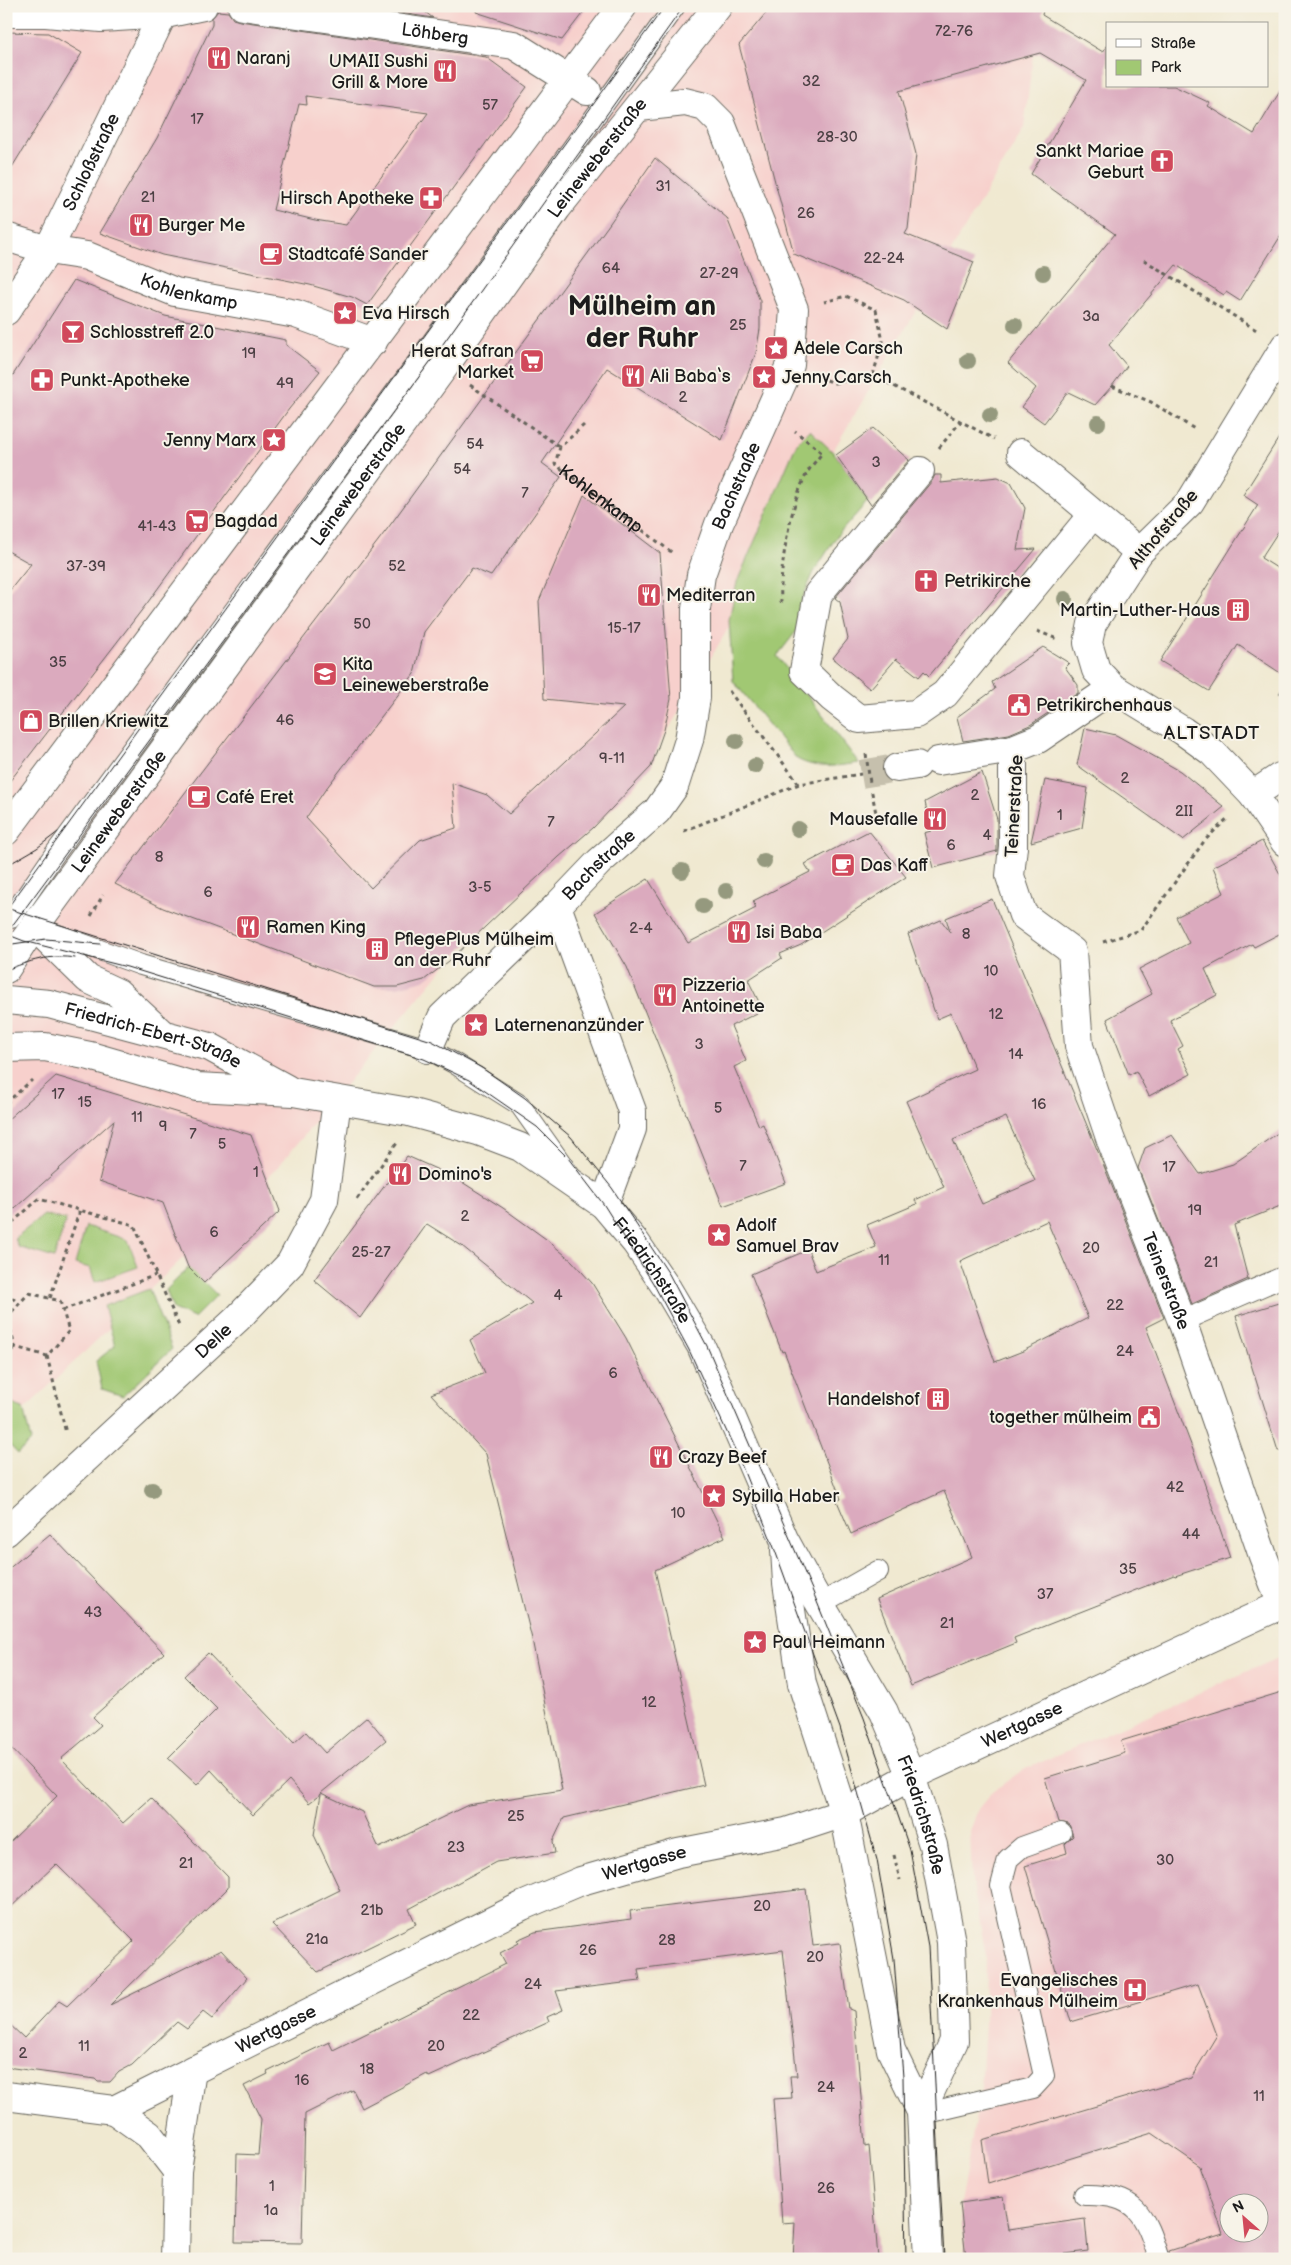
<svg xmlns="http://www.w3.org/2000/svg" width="1291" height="2265" viewBox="0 0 1291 2265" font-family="'Balsamiq Sans',sans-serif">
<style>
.built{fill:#f7d0cc;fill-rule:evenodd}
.green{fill:#a1c873;stroke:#5e7248}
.building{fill:#dbaabe;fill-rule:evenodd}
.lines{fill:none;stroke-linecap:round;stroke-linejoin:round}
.pedestrian-tunnel{stroke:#c6c0ad;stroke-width:28;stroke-dasharray:28 14;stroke-linecap:butt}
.service-casing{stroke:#66645b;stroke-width:22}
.pedestrian-casing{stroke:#66645b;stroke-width:30}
.minor-casing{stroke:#66645b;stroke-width:30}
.secondary-casing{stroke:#66645b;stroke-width:30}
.path{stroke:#66645b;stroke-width:3;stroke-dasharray:4 4;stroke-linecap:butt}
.service{stroke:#fff;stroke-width:20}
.pedestrian{stroke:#fff;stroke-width:28}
.minor{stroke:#fff;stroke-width:28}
.secondary{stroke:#fff;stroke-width:28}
.tram{stroke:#1c1c1c;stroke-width:1}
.path-bridge{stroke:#66645b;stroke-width:3;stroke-dasharray:4 4;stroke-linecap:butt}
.tree{fill:#95997e}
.labels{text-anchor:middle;stroke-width:4;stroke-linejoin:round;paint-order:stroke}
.number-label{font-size:15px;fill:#4c4044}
.street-label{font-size:18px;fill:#1c1c1c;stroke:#f7f3e8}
.poi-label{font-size:18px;fill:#1c1c1c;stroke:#f7f3e8;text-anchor:start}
.neighbourhood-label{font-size:19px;letter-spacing:1px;fill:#1c1c1c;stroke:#f7f3e8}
.town-label{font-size:28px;font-weight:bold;fill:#1c1c1c;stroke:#f7f3e8}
</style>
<rect width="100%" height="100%" fill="#f7f3e8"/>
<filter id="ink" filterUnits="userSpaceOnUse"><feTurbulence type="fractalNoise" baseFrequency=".02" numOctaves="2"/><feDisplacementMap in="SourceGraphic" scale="10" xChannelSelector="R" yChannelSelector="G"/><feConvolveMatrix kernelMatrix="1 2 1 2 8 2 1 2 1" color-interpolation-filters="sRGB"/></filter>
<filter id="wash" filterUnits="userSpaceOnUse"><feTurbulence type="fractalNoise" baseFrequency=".0096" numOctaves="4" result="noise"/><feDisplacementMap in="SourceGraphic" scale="20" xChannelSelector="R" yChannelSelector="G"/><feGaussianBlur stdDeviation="1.12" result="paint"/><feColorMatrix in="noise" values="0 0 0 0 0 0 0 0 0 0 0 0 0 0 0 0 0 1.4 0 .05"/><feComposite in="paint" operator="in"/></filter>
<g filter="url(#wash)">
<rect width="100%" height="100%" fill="#f0e9d1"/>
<path class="built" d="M6 6H1044L1033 55 1024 128 635 786 591 829 559 857 449 961 277 1168 6 1427Z
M1285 1655V2259H966L960 2203 981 2089 985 2024 986 1956 972 1880 970 1832 978 1809 992 1792 1021 1771ZM1228 2202H1258V2232H1228Z"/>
<path class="green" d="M810 430 836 455 868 501 837 536 814 572 802 599 798 629 777 656 859 763C837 766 817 770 797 759L733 681 729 620 737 582 797 443Z
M44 1215 66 1220 54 1258 18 1247 15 1238Z
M86 1226 128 1240 138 1267 95 1282 90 1268 75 1264Z
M189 1267 217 1295 194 1318 173 1309 166 1290Z
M149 1289 172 1349 123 1396 102 1389 96 1361 115 1346 104 1306Z
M6 1402 23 1408 31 1441 18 1454 6 1441 9 1431 6 1424Z"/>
<g id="blocks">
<path class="building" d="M354 6H417L433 18Z
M477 6H588L562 40 476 12Z
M772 6H1044L1042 15 1103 52 1107 45V86H1174L1210 103 1208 106 1254 134 1285 83V229L1240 301 1226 292 1224 295 1176 265 1109 345 1127 366 1112 386 1095 405 1068 392 1044 423 1022 407 1036 388 1008 363 1115 234 1031 174 1086 80 1040 53 899 91 916 154 908 229 905 234 974 262 947 329 904 300 794 254 739 45Z
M218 11 228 12 233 19 240 21 486 57 527 87 367 305 352 297 310 285 162 255 100 233 157 138 212 25V18ZM306 96 428 113 346 225 315 220 273 210 299 104 307 105Z
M6 32 48 33 82 53 6 177Z
M655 158 727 218 760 301V329L756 353 722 440 607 368 542 463 561 477 491 576 472 568 424 632 414 674 325 790 306 818 371 888 420 840 456 828 452 783 487 795 509 814 624 707 544 699 539 601 584 495 660 553 671 699 664 730 651 767 593 828 559 857 449 961 424 980 397 987H374L163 908 115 884 388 528 610 223Z
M74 280 165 316 286 340V345L320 371 289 409 148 602 6 786V595L31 564 6 550V386Z
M873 428 909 460 871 505 836 455Z
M1285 428V521L1261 558 1285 573V676L1238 645 1209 691 1160 661 1258 505 1243 495Z
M935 475H941V483L998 477 1011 483 1025 508 1017 550 1036 549 929 676 924 671 919 677 896 659 870 689 833 658 848 639 840 602 835 598 932 481Z
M1043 647 1069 663 1065 667 1078 685V693L1030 725 1009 734 963 741 957 717 995 689 992 682Z
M1085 728 1116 735 1180 771 1224 807 1183 840 1077 765Z
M982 772 997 819V851L933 868 924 833 931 831 925 802Z
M1045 780 1088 788 1082 828 1031 842Z
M869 831 906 877 801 945 780 954 782 958 748 980 763 1010 731 1026 746 1061 734 1067 759 1126 763 1124 786 1183 723 1206 627 967 595 913 648 879 688 943 756 908 753 901 810 872 805 864Z
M1262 841 1285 883V931L1254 947 1252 944 1205 969 1217 995 1170 1020 1183 1046 1178 1049 1191 1074 1149 1096 1136 1071 1129 1075 1107 1019 1152 994 1139 969 1189 943 1176 917 1224 893 1213 867Z
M992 899 1104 1166 1164 1318 1146 1327 1193 1450 1230 1558 1175 1576 1174 1575 1014 1638 1016 1643 911 1686 877 1599 972 1557 944 1491 851 1534 837 1501 841 1499 784 1351 782 1352 751 1274 808 1250 816 1271 876 1247 867 1225 917 1204 915 1200 944 1187 906 1101 975 1069 951 1013 937 1019 908 934 941 920 950 932 946 918ZM1006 1117 1035 1181 982 1204 953 1140ZM1047 1221 1088 1318 1023 1351 995 1362 960 1261Z
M56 1076 251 1135 280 1211 204 1283 188 1267 163 1203 99 1181 114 1120 6 1216V1121Z
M1285 1128V1204L1234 1225 1248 1279 1192 1304 1138 1168 1145 1148 1172 1135 1200 1174 1233 1164Z
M407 1156 454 1177 503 1208 546 1239 572 1261 592 1283 626 1338 725 1537 655 1570 704 1785 564 1818 553 1841 555 1853 496 1862 409 1909 416 1924 318 1972 272 1924 340 1890 314 1835 321 1794 309 1803 289 1780 253 1815 211 1770 197 1785 168 1758 217 1709 184 1676 208 1653 294 1743 306 1732 325 1753 367 1717 386 1740 321 1793 362 1812 379 1848 468 1805 562 1790 532 1639 486 1454 431 1394 485 1373 470 1340 532 1303 462 1246 427 1224 360 1318 314 1280Z
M1285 1301V1450L1278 1451 1236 1316Z
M50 1534 164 1653 93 1717 101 1725 61 1759 123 1823 151 1798 228 1877V1888L110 2005 221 1950 247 1978 212 2019 203 2012 187 2029 177 2022 132 2065 119 2072 110 2082H98L95 2079 6 2067V2021L24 2038 59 2001 67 2006 134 1941 56 1864 6 1912V1846L57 1796 6 1743V1571Z
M1285 1691V2259H1171L1169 2251 1223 2234 1200 2166 1152 2133 988 2184 982 2140 1191 2078 1217 2035 1198 1984 1071 2022 1025 1866 1067 1853 1065 1844 1073 1836 1069 1824 1058 1822 1045 1778 1125 1753 1121 1741ZM1228 2202H1258V2232H1228Z
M806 1889 813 1946 840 1943 849 2009 854 2011 865 2146 869 2145 878 2259H793L795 2222 782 2223 773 2099 792 2098 790 2076H797L783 1950 638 1969 640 1981 556 1991 563 2010 547 2017 549 2022 429 2077 427 2074 362 2108 353 2090 305 2114 302 2243 235 2242 237 2154 258 2155 261 2119 244 2086 268 2074 267 2072 329 2042 333 2050 506 1964 500 1953 519 1943 517 1940 535 1932 631 1919 630 1911Z
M1003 2197 1008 2230 1085 2219 1088 2251 1064 2254V2259H966L960 2203Z"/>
</g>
</g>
<g filter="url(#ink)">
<use href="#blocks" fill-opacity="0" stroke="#66645b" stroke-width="1"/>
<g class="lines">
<path class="pedestrian-tunnel" d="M861 774 897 768"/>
<defs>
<path id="service" d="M11 918 54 855 419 360 675 6
M39 928 141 965 428 1049 454 1063 520 1105 571 1177
M1182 1321 1285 1276
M820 1604 878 1571
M921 2112 936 2111 1033 2088 1044 2076 1001 1886 1008 1859 1022 1847 1061 1833
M1084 2195C1137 2194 1144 2213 1159 2259"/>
<g id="pedestrian">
<path id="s2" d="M242 6 514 45 587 91"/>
<path d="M6 13H46L101 18 165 14 203 6"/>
<path id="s3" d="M6 237 48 250 87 256 175 292 296 314 373 342"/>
<path id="s4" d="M6 311 48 250 167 6"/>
<path d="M1021 453 1139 552"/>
<path d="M920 471 818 594 804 671 832 698 859 719 916 714 945 694 1093 514"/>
<path d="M938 761 1013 749V846"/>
<path d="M897 768 917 765"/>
<path d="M6 831 623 6"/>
<path d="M428 1049 442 1017 557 906"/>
</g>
<g id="minor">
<path d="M1285 346 1190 502 1139 552 1092 624 1088 643 1096 670 1113 688 1183 731 1212 752 1253 795 1285 842"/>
<path d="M1013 749 1038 739 1113 688"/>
<path d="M1253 795 1280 777H1285"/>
<path id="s5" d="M1013 846 1010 876 1023 915 1072 951 1079 1046 1110 1138 1182 1321 1263 1556 1282 1605"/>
<path id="s6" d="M604 1205 632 1129V1111L557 906 599 862 657 811 674 787 689 740 696 698V609L701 575 719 524 790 365 794 309 721 123 705 107 685 102 639 107"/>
<path id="s7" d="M6 1532 237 1319 290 1264 324 1200 337 1100"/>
<path id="s8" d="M6 2096 114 2110 522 1906 581 1881 678 1853 786 1832 844 1813 911 1776 1285 1603"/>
<path d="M114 2110 149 2135 177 2171"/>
<path d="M175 2259 177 2171 192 2070"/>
</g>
<g id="secondary">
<path d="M35 927 88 979 118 993 159 1031"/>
<path id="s9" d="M6 969 24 941 444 367 557 208 718 6"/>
<path id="s10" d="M6 1000 49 1004 210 1047 287 1089"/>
<path id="s11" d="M6 1048 45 1047 90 1056 197 1087 293 1092 409 1112 478 1131 520 1147 604 1205 636 1243 668 1290 701 1346 784 1539 813 1592 884 1712 911 1776 933 1845 951 1942 954 2041 921 2112"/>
<path d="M785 1550 787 1583 802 1684 844 1813 891 2050 921 2112 928 2259"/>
</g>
</defs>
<use href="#service" class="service-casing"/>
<use href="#pedestrian" class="pedestrian-casing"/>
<use href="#minor" class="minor-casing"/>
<use href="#secondary" class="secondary-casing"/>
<g class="path">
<path d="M1144 260 1258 331"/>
<path d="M873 375 994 439"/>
<path d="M819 377 834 383 873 375 883 341 876 310 846 296 824 302"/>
<path d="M470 385 560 447"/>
<path d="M1112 386 1151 402 1196 430"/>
<path id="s1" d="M584 425 560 447 555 464 674 554"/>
<path d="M939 448 961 421"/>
<path d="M781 603C779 569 790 506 806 475 810 467 817 460 822 453L795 431"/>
<path d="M1037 631 1057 639"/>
<path d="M729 691 799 784"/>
<path d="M1280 694 1285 686"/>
<path d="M868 821 877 818 871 788"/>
<path d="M684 831 799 784 861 774"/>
<path d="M91 916 103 895"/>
<path d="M1103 942 1141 930 1205 840 1229 817"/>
<path d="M6 1103 32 1080"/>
<path d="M357 1199 397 1143"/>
<path d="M6 1228 39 1199 134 1225 180 1328"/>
<path d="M6 1292 19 1304"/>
<path d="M29 1293 60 1301 69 1331 47 1356 15 1347 7 1317Z"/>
<path d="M50 1298 80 1210"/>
<path d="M63 1310 156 1275"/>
<path d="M6 1356 15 1347"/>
<path d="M47 1356 66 1433"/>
<path d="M894 1855 900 1880"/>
</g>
<use href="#service" class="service"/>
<use href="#pedestrian" class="pedestrian"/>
<use href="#minor" class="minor"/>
<use href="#secondary" class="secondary"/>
<path class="tram" d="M6 866 37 848 58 832
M6 908 432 1041 482 1068 525 1098 571 1137 612 1188 669 1274 707 1346 813 1592 864 1718 910 1850 928 1947 944 2259
M6 910 665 6
M6 934 24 941 127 967 424 1059 469 1080 537 1127 568 1158 604 1205 653 1283 689 1350 737 1454 773 1545 840 1728 877 1860 894 1959 903 2077 906 2259
M6 934 430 362 684 6
M6 945 46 939 100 944
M6 970C29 961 51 954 75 958"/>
<path class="path-bridge" d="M866 754 870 783"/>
</g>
<g class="tree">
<circle cx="1043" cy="273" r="8"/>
<circle cx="1015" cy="325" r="8"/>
<circle cx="968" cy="361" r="8"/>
<circle cx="990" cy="415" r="8"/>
<circle cx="1098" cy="423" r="8"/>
<circle cx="1065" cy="599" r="8"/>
<circle cx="736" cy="741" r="8"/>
<circle cx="755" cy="766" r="8"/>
<circle cx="798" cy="829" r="8"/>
<circle cx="764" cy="861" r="8"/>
<circle cx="682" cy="871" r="8"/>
<circle cx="726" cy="891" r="8"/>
<circle cx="703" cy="906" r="8"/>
<circle cx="152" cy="1490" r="8"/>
</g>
</g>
<defs>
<symbol id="restaurant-square" viewBox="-11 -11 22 22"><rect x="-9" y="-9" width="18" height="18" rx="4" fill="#d1495b" stroke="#f7f3e8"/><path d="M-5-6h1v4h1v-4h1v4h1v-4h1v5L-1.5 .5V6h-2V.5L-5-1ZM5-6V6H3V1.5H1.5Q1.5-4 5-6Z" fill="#fff"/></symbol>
<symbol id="church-square" viewBox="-11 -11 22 22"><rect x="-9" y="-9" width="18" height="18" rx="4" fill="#d1495b" stroke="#f7f3e8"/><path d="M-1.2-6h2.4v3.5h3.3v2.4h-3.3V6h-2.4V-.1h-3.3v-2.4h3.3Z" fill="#fff"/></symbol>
<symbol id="pharmacy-square" viewBox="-11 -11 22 22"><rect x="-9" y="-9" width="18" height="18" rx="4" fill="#d1495b" stroke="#f7f3e8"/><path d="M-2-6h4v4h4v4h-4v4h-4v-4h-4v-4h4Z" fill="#fff"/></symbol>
<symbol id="cafe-square" viewBox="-11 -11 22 22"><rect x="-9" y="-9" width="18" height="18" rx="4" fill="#d1495b" stroke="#f7f3e8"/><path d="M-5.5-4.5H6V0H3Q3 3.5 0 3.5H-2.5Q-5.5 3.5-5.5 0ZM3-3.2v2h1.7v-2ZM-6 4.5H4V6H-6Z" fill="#fff"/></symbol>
<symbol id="sight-square" viewBox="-11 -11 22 22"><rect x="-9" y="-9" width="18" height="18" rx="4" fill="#d1495b" stroke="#f7f3e8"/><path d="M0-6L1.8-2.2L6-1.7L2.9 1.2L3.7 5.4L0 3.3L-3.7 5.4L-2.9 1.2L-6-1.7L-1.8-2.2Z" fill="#fff"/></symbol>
<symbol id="bar-square" viewBox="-11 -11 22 22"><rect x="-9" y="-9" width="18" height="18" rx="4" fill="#d1495b" stroke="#f7f3e8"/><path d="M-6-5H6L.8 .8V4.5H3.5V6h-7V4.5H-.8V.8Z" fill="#fff"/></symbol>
<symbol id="supermarket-square" viewBox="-11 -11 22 22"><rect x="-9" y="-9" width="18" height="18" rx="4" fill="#d1495b" stroke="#f7f3e8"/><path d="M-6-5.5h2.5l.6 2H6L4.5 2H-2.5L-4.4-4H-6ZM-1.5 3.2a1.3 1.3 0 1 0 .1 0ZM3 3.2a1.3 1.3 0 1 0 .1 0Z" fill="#fff"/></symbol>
<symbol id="building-square" viewBox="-11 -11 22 22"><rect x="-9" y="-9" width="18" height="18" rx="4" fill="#d1495b" stroke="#f7f3e8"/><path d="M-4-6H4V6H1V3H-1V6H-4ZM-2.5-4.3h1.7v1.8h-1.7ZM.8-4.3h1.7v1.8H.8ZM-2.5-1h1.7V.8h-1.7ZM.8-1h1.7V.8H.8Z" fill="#fff"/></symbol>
<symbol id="school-square" viewBox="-11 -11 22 22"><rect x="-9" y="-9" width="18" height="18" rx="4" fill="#d1495b" stroke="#f7f3e8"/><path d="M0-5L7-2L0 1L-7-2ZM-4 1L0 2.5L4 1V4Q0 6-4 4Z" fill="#fff"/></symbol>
<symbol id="civic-square" viewBox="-11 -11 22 22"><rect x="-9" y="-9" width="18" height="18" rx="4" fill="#d1495b" stroke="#f7f3e8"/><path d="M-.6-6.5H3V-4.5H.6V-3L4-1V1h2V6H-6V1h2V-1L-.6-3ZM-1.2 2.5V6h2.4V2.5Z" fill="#fff"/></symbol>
<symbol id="shop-square" viewBox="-11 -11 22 22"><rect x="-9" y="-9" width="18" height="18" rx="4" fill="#d1495b" stroke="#f7f3e8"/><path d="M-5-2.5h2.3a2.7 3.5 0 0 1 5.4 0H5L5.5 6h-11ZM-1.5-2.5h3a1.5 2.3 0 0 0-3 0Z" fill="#fff"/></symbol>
<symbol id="hospital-square" viewBox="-11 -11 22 22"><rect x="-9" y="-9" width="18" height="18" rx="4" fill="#d1495b" stroke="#f7f3e8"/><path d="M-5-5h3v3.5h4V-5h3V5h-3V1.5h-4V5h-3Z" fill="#fff"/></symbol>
</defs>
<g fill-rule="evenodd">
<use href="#restaurant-square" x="205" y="44" width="28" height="28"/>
<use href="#restaurant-square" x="431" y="57" width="28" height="28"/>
<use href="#church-square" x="1148" y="147" width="28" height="28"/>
<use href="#pharmacy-square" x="417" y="184" width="28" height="28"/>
<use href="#restaurant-square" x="127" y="211" width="28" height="28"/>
<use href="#cafe-square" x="257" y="240" width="28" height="28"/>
<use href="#sight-square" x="331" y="299" width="28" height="28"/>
<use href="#bar-square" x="59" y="318" width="28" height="28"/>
<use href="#sight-square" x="762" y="334" width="28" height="28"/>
<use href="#supermarket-square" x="518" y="347" width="28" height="28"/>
<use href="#restaurant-square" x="619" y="362" width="28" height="28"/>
<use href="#sight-square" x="750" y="363" width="28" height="28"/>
<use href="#pharmacy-square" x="28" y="366" width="28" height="28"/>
<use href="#sight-square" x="260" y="426" width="28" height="28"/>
<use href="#supermarket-square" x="183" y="507" width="28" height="28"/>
<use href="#church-square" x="912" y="567" width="28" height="28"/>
<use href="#restaurant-square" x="635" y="581" width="28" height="28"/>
<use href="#building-square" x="1224" y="596" width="28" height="28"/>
<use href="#school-square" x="311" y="660" width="28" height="28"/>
<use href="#civic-square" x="1005" y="691" width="28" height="28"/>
<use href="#shop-square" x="17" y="707" width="28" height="28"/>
<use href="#cafe-square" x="185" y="783" width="28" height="28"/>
<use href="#restaurant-square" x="921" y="805" width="28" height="28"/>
<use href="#cafe-square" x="829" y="851" width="28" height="28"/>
<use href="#restaurant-square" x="234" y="913" width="28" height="28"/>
<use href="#restaurant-square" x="725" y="918" width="28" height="28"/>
<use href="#building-square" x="363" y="935" width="28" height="28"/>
<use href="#restaurant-square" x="651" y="981" width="28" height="28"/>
<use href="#sight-square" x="462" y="1011" width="28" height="28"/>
<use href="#restaurant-square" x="386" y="1160" width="28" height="28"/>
<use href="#sight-square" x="705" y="1221" width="28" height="28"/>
<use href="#building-square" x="924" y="1385" width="28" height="28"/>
<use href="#civic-square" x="1135" y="1403" width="28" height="28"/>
<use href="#restaurant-square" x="647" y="1443" width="28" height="28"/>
<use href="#sight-square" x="700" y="1482" width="28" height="28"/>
<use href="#sight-square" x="741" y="1628" width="28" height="28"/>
<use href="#hospital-square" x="1121" y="1976" width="28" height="28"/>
</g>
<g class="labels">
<g class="number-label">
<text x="954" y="36">72-76</text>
<text x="811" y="86">32</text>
<text x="490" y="110">57</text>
<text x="197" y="124">17</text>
<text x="837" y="142">28-30</text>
<text x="663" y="191">31</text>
<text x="148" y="202">21</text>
<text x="806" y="218">26</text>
<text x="884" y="263">22-24</text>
<text x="611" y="273">64</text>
<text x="719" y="278">27-29</text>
<text x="1091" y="321">3a</text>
<text x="738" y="330">25</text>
<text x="249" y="358">19</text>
<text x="285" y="388">49</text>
<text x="683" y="402">2</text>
<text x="475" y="449">54</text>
<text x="876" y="467">3</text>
<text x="462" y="474">54</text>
<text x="525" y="498">7</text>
<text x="157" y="531">41-43</text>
<text x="86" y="571">37-39</text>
<text x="397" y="571">52</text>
<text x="362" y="629">50</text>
<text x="624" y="633">15-17</text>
<text x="58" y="667">35</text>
<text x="285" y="725">46</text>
<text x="612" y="763">9-11</text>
<text x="1125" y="783">2</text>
<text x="975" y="800">2</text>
<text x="1184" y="816">2II</text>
<text x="1060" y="820">1</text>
<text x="551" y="827">7</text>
<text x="987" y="840">4</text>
<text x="951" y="850">6</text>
<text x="159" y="862">8</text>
<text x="480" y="892">3-5</text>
<text x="208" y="897">6</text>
<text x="641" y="933">2-4</text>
<text x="966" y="939">8</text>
<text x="991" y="976">10</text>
<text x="996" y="1019">12</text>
<text x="699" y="1049">3</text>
<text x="1016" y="1059">14</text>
<text x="58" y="1099">17</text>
<text x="85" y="1107">15</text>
<text x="1039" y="1109">16</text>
<text x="718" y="1113">5</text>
<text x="137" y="1122">11</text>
<text x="163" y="1131">9</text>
<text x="193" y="1139">7</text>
<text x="222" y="1149">5</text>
<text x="743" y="1171">7</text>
<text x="1169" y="1172">17</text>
<text x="256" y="1177">1</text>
<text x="1195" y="1215">19</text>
<text x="465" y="1221">2</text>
<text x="214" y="1237">6</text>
<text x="1091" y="1253">20</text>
<text x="371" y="1257">25-27</text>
<text x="884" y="1265">11</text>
<text x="1211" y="1267">21</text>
<text x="558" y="1300">4</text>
<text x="1115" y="1310">22</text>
<text x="1125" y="1356">24</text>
<text x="613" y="1378">6</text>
<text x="1175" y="1492">42</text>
<text x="678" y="1518">10</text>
<text x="1191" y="1539">44</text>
<text x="1128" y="1574">35</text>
<text x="1045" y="1599">37</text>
<text x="93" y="1617">43</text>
<text x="947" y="1628">21</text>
<text x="649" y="1707">12</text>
<text x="516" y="1821">25</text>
<text x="456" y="1852">23</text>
<text x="1165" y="1865">30</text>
<text x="186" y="1868">21</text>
<text x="762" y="1911">20</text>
<text x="372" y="1915">21b</text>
<text x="317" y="1944">21a</text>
<text x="667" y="1945">28</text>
<text x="588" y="1955">26</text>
<text x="815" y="1962">20</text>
<text x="533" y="1989">24</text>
<text x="471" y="2020">22</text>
<text x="84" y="2051">11</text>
<text x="436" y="2051">20</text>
<text x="23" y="2058">2</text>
<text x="367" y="2074">18</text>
<text x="302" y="2085">16</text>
<text x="826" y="2092">24</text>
<text x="1259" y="2101">11</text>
<text x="272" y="2191">1</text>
<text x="826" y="2193">26</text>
<text x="271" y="2215">1a</text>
</g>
<g class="street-label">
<text dy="6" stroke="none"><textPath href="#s2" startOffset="195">Löhberg</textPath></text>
<text dy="6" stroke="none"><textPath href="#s9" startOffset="1004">Leineweberstraße</textPath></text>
<text dy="6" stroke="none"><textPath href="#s4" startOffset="172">Schloßstraße</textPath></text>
<text dy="6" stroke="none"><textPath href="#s3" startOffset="192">Kohlenkamp</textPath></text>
<text dy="6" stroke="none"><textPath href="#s9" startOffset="599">Leineweberstraße</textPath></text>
<text dy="6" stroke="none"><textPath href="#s6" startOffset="796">Bachstraße</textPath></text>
<text dy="6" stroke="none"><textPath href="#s1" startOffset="108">Kohlenkamp</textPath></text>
<text transform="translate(1163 529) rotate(-50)" y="6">Althofstraße</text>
<text transform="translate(1014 806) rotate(-87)" y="6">Teinerstraße</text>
<text dy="6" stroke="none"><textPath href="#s9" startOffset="194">Leineweberstraße</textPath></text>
<text dy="6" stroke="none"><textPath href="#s6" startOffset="376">Bachstraße</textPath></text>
<text dy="6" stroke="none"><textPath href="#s10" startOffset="152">Friedrich-Ebert-Straße</textPath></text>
<text dy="6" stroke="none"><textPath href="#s11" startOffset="710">Friedrichstraße</textPath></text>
<text dy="6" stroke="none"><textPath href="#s5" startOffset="478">Teinerstraße</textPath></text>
<text dy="6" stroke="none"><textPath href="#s7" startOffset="282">Delle</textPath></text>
<text dy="6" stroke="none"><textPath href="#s8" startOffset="1100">Wertgasse</textPath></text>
<text dy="6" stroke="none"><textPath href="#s11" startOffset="1320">Friedrichstraße</textPath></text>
<text dy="6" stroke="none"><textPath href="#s8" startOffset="695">Wertgasse</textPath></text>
<text dy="6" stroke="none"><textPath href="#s8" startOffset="290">Wertgasse</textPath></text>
</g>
<g class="poi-label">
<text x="236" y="64">Naranj</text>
<text x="428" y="67" text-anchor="end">UMAII Sushi<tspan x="428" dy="21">Grill &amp; More</tspan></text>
<text x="1144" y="157" text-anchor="end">Sankt Mariae<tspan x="1144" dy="21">Geburt</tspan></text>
<text x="414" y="204" text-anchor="end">Hirsch Apotheke</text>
<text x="158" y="231">Burger Me</text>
<text x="288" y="260">Stadtcafé Sander</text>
<text x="362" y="319">Eva Hirsch</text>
<text x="90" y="338">Schlosstreff 2.0</text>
<text x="794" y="354">Adele Carsch</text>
<text x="514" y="357" text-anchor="end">Herat Safran<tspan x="514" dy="21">Market</tspan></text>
<text x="650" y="382">Ali Baba‘s</text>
<text x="782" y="383">Jenny Carsch</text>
<text x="60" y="386">Punkt-Apotheke</text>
<text x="256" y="446" text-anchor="end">Jenny Marx</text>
<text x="214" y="527">Bagdad</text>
<text x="944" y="587">Petrikirche</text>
<text x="666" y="601">Mediterran</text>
<text x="1220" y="616" text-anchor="end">Martin-Luther-Haus</text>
<text x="342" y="670">Kita<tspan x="342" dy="21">Leineweberstraße</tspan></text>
<text x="1036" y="711">Petrikirchenhaus</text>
<text x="48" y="727">Brillen Kriewitz</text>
<text x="216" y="803">Café Eret</text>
<text x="918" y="825" text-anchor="end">Mausefalle</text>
<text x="860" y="871">Das Kaff</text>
<text x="266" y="933">Ramen King</text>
<text x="756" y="938">Isi Baba</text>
<text x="394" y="945">PflegePlus Mülheim<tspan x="394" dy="21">an der Ruhr</tspan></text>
<text x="682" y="991">Pizzeria<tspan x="682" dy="21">Antoinette</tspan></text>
<text x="494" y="1031">Laternenanzünder</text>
<text x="418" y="1180">Domino's</text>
<text x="736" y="1231">Adolf<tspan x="736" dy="21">Samuel Brav</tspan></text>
<text x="920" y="1405" text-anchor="end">Handelshof</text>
<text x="1132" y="1423" text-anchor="end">together mülheim</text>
<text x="678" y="1463">Crazy Beef</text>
<text x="732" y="1502">Sybilla Haber</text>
<text x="772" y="1648">Paul Heimann</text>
<text x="1118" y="1986" text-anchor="end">Evangelisches<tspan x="1118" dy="21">Krankenhaus Mülheim</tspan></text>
</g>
<g class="neighbourhood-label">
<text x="1212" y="739">ALTSTADT</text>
</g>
<g class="town-label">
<text x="642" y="315">Mülheim an<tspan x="642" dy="32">der Ruhr</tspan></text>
</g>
</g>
<rect width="1291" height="2265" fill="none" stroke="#f7f3e8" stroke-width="25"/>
<rect x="1106" y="22" width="162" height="65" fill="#f7f3e8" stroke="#9f9d96"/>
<rect x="1116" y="39" width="25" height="8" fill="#ffffff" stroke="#9f9d96"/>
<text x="1151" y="48" font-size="15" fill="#1c1c1c">Straße</text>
<rect x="1116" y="60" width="25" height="15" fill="#a1c873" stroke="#9f9d96"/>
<text x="1151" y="72" font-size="15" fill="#1c1c1c">Park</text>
<g transform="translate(1244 2218) rotate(333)"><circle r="24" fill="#f7f3e8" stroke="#9f9d96"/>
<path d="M0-4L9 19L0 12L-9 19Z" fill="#d1495b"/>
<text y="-8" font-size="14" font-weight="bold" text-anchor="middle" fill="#1c1c1c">N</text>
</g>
</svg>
